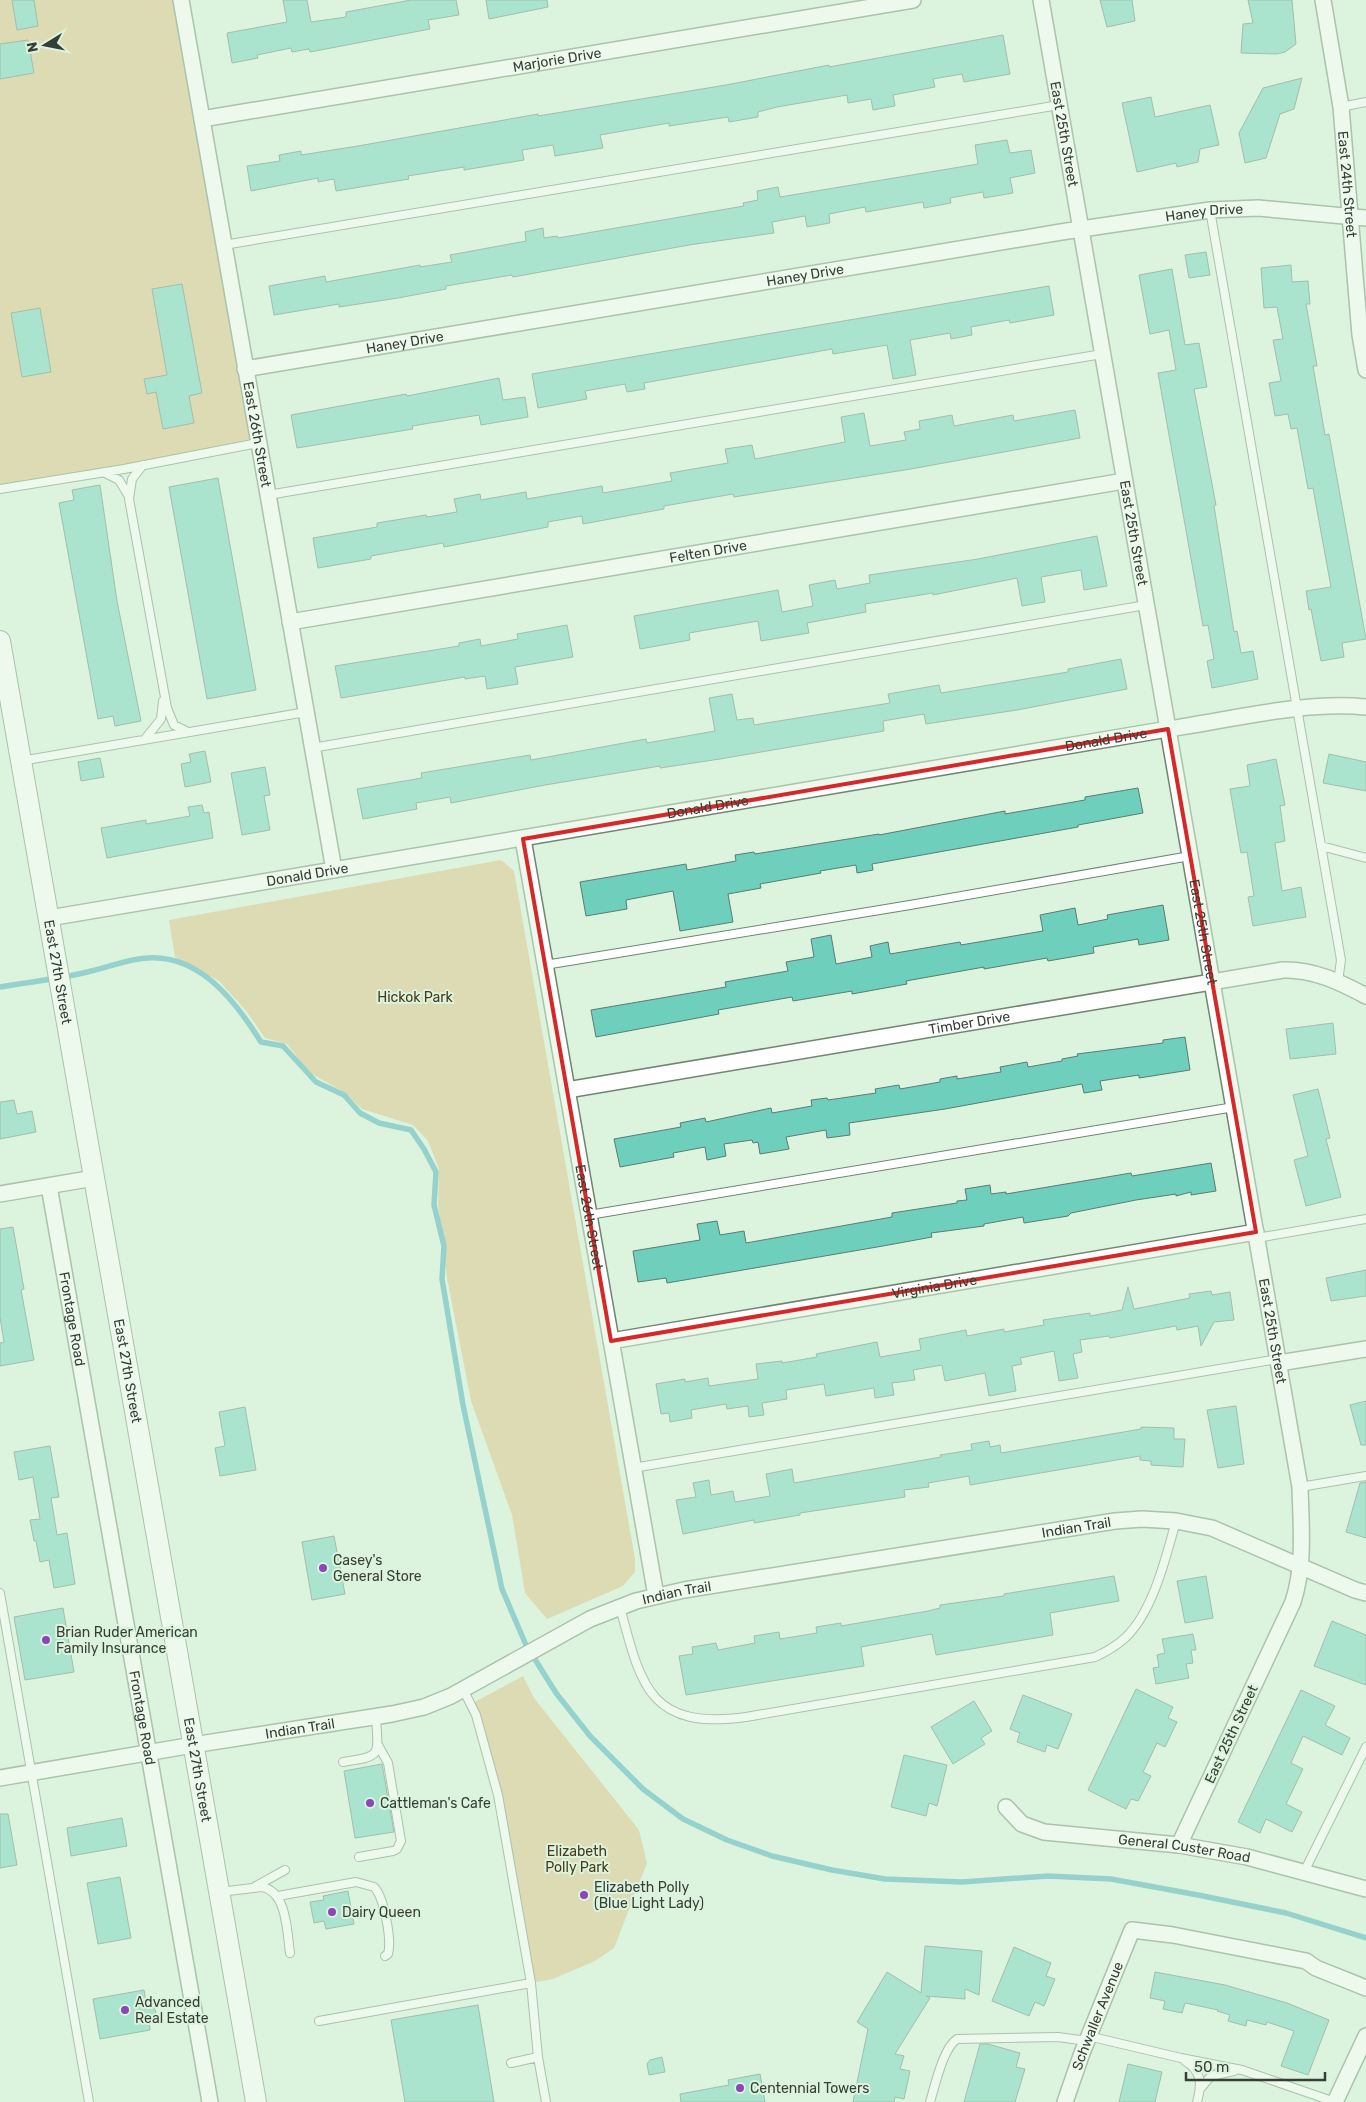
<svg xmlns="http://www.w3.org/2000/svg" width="1366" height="2102" viewBox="0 0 1366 2102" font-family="Rubik,sans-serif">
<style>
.green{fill:#debc80}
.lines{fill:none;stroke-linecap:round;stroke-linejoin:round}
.stream{stroke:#40a8ba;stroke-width:5.5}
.building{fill:#6dcfbc;stroke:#5b7c74}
.lane-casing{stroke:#6f8570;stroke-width:10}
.street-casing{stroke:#6f8570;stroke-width:18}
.secondary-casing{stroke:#6f8570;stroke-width:22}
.lane{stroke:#fff;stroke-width:8}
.street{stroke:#fff;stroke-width:15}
.secondary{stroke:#fff;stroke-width:20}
.marked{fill:none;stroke:#d62828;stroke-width:4;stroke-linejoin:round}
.poi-dot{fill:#8b46ba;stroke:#dcf4dd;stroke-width:2}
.labels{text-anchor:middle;stroke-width:4;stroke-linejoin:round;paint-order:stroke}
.street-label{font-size:14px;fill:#363f36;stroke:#dcf4dd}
.park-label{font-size:14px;fill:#49391a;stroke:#dcf4dd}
.poi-label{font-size:14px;fill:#363f36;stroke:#dcf4dd;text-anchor:start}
</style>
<rect width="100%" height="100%" fill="#dcf4dd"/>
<path class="green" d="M0 0H181L258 443 0 489Z
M501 860 514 871 635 1559V1572L623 1586 547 1619 525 1593 512 1515 471 1401 447 1278 438 1204 439 1169 428 1141 413 1125 362 1109 345 1093 309 1072 287 1044 265 1038 247 1012 219 981 175 957 169 920Z
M523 1676 534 1698 639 1830 647 1863 614 1948 595 1961 553 1979 531 1983 498 1795 471 1704Z"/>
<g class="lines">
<path class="stream" d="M0 987C29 982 59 979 87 972 107 968 127 959 147 958 200 954 236 1002 261 1042L283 1046 316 1082 344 1095 360 1113 379 1123 411 1130 424 1149 436 1172 434 1205 444 1246 442 1279 463 1405 502 1589 526 1645 556 1693 590 1736 643 1789 683 1819 727 1840 772 1856 832 1870 885 1879 962 1882 1048 1876 1111 1879 1198 1895 1286 1913 1366 1938"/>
</g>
<path class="building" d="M12 0H34L38 26 17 30Z
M283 0H307L311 22 346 17V12L411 0H456L459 15 428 20 430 29 310 52 309 49 292 52 291 48 257 55 258 58 232 63 227 33 287 22Z
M486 0H547L548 7 489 19Z
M1100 0H1132L1135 21 1107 27Z
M1248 0H1292L1296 44 1285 52 1277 54 1241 53 1243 24 1253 23Z
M1003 35 1010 74 964 82 962 74 933 79 935 87 893 95 895 106 873 110 871 99 848 103 847 95 777 107 758 112V117L729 122 728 117 669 126V123L600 135 603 148 555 156 553 145 522 150 524 160 464 170V167L408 176 409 179 336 191 334 179 318 182V178L251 191 247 166 280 161 279 155 301 151V155L358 146 538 114V116L726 85 829 65V67Z
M28 40 34 73 0 79V44Z
M1302 78 1294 109 1280 114 1266 158 1245 163 1239 133 1263 88Z
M1151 97 1155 117 1210 105 1219 145 1200 149 1198 162 1177 167 1176 163 1137 172 1122 103Z
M1007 140 1010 153 1031 150 1035 173 1010 178 1013 193 984 198 983 192 950 198 951 203 924 208 923 202 866 212 865 207 829 214 830 223 807 227 805 216 772 222 774 233 689 245 513 277 512 275 446 286V289L398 298 339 307V304L274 315 269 286 325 276 326 282 420 265V267L452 262 450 255 526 241 525 232 543 228 544 238 557 236 558 238 744 206 743 203 758 200 757 191 778 187 780 197 978 164 975 145Z
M1206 252 1210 275 1189 278 1185 255Z
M1291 265 1292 282 1308 281 1310 304H1306L1317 366H1313L1325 435 1329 434 1366 639 1342 643 1344 657 1321 661 1311 609 1309 610 1306 591 1331 587 1313 488 1308 489 1297 428 1291 429 1288 414 1275 416 1269 383 1281 381 1273 340 1283 339 1277 307 1264 308 1261 268Z
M1172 269 1185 345 1199 343 1207 387 1194 389 1216 505 1214 506 1234 632 1237 631 1241 653 1253 651 1258 679 1212 688 1207 661 1214 659 1208 625 1203 626 1158 373 1176 370 1169 330 1150 334 1139 275Z
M182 284 202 393 189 396 194 423 163 429 156 392 147 394 144 379 167 375 152 289Z
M1049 286 1054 315 1010 323 1009 320 971 327 972 335 951 339 950 333 910 340 916 375 893 379 887 345 833 354 832 349 644 383 645 389 627 392 625 384 585 391 587 399 538 408 532 374Z
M40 308 51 372 22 377 11 313Z
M499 378 503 400 525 397 528 417 481 425 479 415 412 426 413 429 297 448 291 415 406 394 407 396Z
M1075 410 1080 438 911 469 734 497 733 494 664 506V509L583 524 582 516 548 522V527L444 547 443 543 371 556V559L318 568 313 538 377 527V523L426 515 427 517 457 512 454 499 480 494 481 500 526 492 527 499 602 486 603 493 672 481 670 473 728 463 725 449 752 445 755 459 845 442 841 417 864 413 870 446 906 440 904 432 920 429 919 421 952 415 954 426 1013 415 1014 421Z
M218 478 256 690 207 699 169 487Z
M100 485 117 601 141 721 115 726 113 716 98 719 59 503 74 500 72 490Z
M1097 536 1107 586 1084 590 1081 570 1041 577 1045 602 1022 606 1017 578 933 595V593L865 604 866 612 807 623 809 633 761 641 758 621 689 633 690 640 640 649 634 616 778 590 782 612 813 606 809 585 835 580 837 589 870 583 869 575 978 559Z
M567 625 573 657 515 667 518 684 487 689 485 676 465 679V677L341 698 335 666 459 646V643L480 639 481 646 518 639 517 634Z
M1121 659 1127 689 1017 710 926 724 924 714 883 721 884 731 720 759 660 768V766L545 785 451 803 450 797 416 803 417 809 363 819 357 789 422 778 421 773 530 755 531 760 646 739 647 743 715 731 709 698 732 694 737 720 753 718 754 725 890 703 888 694 939 685 941 693 1068 672V669Z
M205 751 211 782 185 787 181 764 191 762 189 754Z
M1329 754 1366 762V791L1323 783Z
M100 758 104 777 81 781 78 762Z
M1276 759 1285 805 1280 806 1285 841 1275 843 1282 891 1301 887 1306 917 1253 926 1248 897 1254 896 1247 852 1241 853 1230 789 1250 786 1247 765Z
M265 767 270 795 264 796 270 830 242 835 231 773Z
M1138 788 1143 813 1078 825V827L872 864 873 870 857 873 856 865 820 871 821 873 760 884 761 888 728 894 733 922 680 931 673 891 626 900 627 909 586 916 580 882 686 864 687 870 736 861 735 855 754 852 755 854 879 834V835L1005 811V814L1085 800V797Z
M202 805 204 813 209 812 213 838 107 858 101 828 146 820V824L190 816 188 807Z
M1163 905 1169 940 1139 945 1138 939 1093 947 1094 953 1048 961 1047 958 984 969V967L906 981 907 984 852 994V991L793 1001 792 997 718 1010 719 1014 596 1037 591 1010 726 987 725 982 788 971 786 962 814 957 811 939 831 935 836 964 872 957 870 946 888 942 890 954 960 942 961 945 1043 931 1040 915 1075 908 1078 925 1108 919 1107 915Z
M1333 1023 1336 1054 1290 1059 1286 1029Z
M1185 1037 1190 1070 1139 1078V1075L1100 1081 1102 1090 1084 1093 1082 1084 945 1109 849 1123 850 1135 827 1138 826 1130 786 1137 789 1149 760 1154 758 1142 753 1143 752 1140 724 1144 726 1156 707 1160 705 1147 673 1153 674 1157 620 1167 614 1139 681 1127 680 1123 705 1118 706 1122 771 1108 772 1113 812 1106 811 1100 827 1098 828 1100 876 1093 875 1089 899 1085 900 1089 940 1082V1079L957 1076V1079L1001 1072 1000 1067 1027 1062 1028 1067 1062 1061V1059L1078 1056 1077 1054 1163 1043V1040Z
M1318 1089 1330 1138 1326 1139 1341 1197 1306 1206 1294 1160 1308 1156 1293 1095Z
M14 1100 17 1114 32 1111 36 1132 0 1139V1102Z
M1211 1163 1216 1191 1191 1195V1192L1176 1196V1194L1136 1200 1071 1213 1068 1216 1024 1223 1023 1217 984 1224V1226L931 1233 932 1237 883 1246 667 1283 666 1278 638 1282 633 1251 700 1240 697 1224 717 1221 720 1235 744 1231 746 1243 892 1217V1213L957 1203V1201L967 1200 965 1189 990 1185 991 1194 1006 1192V1194L1131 1173 1132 1176Z
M13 1227 24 1289 21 1290 34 1360 0 1366V1343L4 1342 0 1317V1229Z
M1366 1270V1296L1331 1301 1326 1278Z
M1128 1287 1134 1309 1190 1298 1189 1294 1211 1291 1212 1295 1230 1292 1234 1320 1214 1322 1201 1346 1198 1326 1177 1330 1176 1326 1110 1338 1109 1336 1080 1340 1082 1352 1073 1354 1078 1378 1059 1381 1054 1351 1020 1358 1022 1364 1012 1366 1016 1391 989 1396 985 1373 945 1381 942 1365 913 1370 915 1380 892 1383 894 1395 875 1398 874 1388 826 1396 824 1384 786 1390 787 1399 762 1403 764 1415 749 1417 748 1406 727 1409 726 1404 691 1410 692 1418 670 1422 669 1413 661 1414 656 1384 685 1379V1382L708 1378 709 1386 758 1379 756 1364 782 1361V1363L817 1357 816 1354 877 1342 880 1357 921 1350 919 1339 966 1330 967 1336 1004 1329V1332L1044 1325 1043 1320 1090 1313V1316L1122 1310Z
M1366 1401V1445H1361L1350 1405Z
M1236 1406 1244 1464 1218 1468 1207 1410Z
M245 1407 256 1470 220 1476 215 1448 225 1446 219 1412Z
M1141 1427 1174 1428V1439H1185L1183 1467 1151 1465V1461L1140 1460V1456L970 1485 969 1476 928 1483 929 1487 904 1490 905 1497 800 1513V1515L754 1523V1520L683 1534 676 1500 696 1497 693 1483 709 1480 711 1495 733 1491 735 1502 770 1496 766 1474 792 1469 794 1483 941 1457 940 1455 972 1450 971 1444 989 1441 990 1447 1000 1445 1001 1453 1141 1429Z
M50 1446 59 1497 51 1498 57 1535 67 1533 75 1584 54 1588 49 1560 40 1562 36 1541H34L30 1520 40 1519 33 1477 19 1480 14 1452Z
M1366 1482V1538L1346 1532 1360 1483Z
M334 1536 345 1594 312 1600 302 1542Z
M1114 1576 1119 1601 1050 1613 1053 1635 936 1655 932 1634 861 1647 864 1666 686 1695 679 1656 693 1654 692 1647 716 1643 718 1650 755 1643 754 1636 779 1632 780 1639 817 1633 816 1627 841 1623V1626L928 1611 940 1608V1605L1004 1596V1594Z
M1206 1576 1213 1618 1185 1623 1177 1581Z
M63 1608 74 1672 25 1680 14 1617Z
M1332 1621 1366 1635V1685L1314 1666Z
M1193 1634 1196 1650H1191L1193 1663 1186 1664 1189 1678 1156 1684 1153 1668 1159 1667 1157 1655 1165 1653 1162 1639Z
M1136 1689 1173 1707 1168 1718 1177 1722 1165 1747 1157 1743 1143 1772 1151 1776 1138 1801 1131 1799 1126 1809 1088 1790Z
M1301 1690 1335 1706 1325 1725 1350 1738 1342 1755 1303 1736 1291 1763 1303 1769 1286 1804 1302 1812 1292 1832 1266 1819 1260 1833 1238 1822Z
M1023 1695 1072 1714 1058 1749 1047 1745 1045 1752 1017 1742 1020 1733 1010 1729Z
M974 1701 992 1731 981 1738 985 1744 953 1764 931 1727Z
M904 1755 947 1765 937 1806 929 1803 926 1816 891 1807Z
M382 1764 394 1832 355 1838 344 1771Z
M0 1814H8L17 1865 0 1868Z
M122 1818 127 1846 71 1856 67 1828Z
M120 1877 131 1938 98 1944 87 1883Z
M348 1891 354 1924 326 1929 324 1921 314 1923 310 1902 324 1900 323 1896Z
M925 1946 982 1951 979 1995 965 1989V1999L926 1996 930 1998 895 2054 904 2056 900 2069 910 2071 904 2099 895 2097 894 2102H853L868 2029 857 2022 887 1972 921 1993Z
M1014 1947 1051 1963 1046 1976 1055 1979 1044 2006 1035 2002 1029 2016 992 2001Z
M1155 1972 1225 1985 1287 2003 1329 2020 1308 2075 1281 2066 1294 2031 1267 2022 1266 2025 1247 2020 1246 2026 1228 2021 1230 2015 1217 2011 1218 2010 1185 2003 1182 2013 1163 2009 1165 2001 1150 1998Z
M144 1990 146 2001 153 2000 157 2018 149 2019 150 2030 100 2039 93 1999Z
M478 2005 494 2102H405L391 2020Z
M980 2044H988L1020 2053 1016 2067 1025 2069 1015 2102H964Z
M662 2057 665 2072 649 2075 647 2064 650 2060Z
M1128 2064 1162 2072 1155 2102H1119Z
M760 2074 765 2102H681L680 2094 729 2085 728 2080Z"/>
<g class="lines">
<defs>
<path id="lane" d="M1341 107 1366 102
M1210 210 1341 960 1338 982
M224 245 1059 105
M143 465 132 479 129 499 167 708 174 725 186 731
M105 473 119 480 128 495
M0 489 124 469 258 443
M268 495 1102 354
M145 739 161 719 163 701
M312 748 1146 605
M21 761 306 712
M1321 846 1366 858
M545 965 910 905 1190 856
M589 1215 1234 1107
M1257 1238 1366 1219
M633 1468 1278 1359
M1300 1487 1366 1476
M0 1593 89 2102
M620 1607C641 1687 650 1730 746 1717L1095 1657C1106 1652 1116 1646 1125 1638 1153 1612 1166 1557 1176 1521
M463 1689 476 1715 498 1795 531 1983 538 2057 546 2102
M343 1762C383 1756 378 1756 376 1717
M359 1857 393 1851 397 1849 401 1841 388 1763 378 1745
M1304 1872 1366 1747
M256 1886 285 1870
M220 1892 261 1887C287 1890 287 1932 290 1953
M278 1896 356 1882 374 1887C384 1897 392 1940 388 1954L385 1956
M319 2021 531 1983
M1088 2036 1181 2058 1242 2070 1335 2102
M1185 2061C1202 2071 1202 2084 1197 2102
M511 2063 538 2057
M1200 2089 1211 2076 1234 2071
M930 2102C935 2086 943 2048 957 2039L1058 2037 1087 2041"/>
<g id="street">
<path id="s1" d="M181 0 334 870"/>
<path id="s2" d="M1041 0 1300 1487C1301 1526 1305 1565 1293 1602L1179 1845"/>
<path id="s3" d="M1323 0 1341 107 1360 335 1366 370"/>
<path id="s4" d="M202 119 913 0"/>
<path id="s5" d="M245 369 1061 232 1210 210 1258 208 1366 218"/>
<path id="s6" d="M290 622 1124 481"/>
<path id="s7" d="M523 839 656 1596"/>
<path id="s8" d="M49 918 1168 729C1231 720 1302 701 1366 707"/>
<path id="s9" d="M567 1090 1283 970C1313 969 1340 982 1366 996"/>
<path id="s10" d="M49 1186 210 2102"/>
<path d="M0 1194 94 1178"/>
<path id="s11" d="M611 1341 1256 1232"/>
<path d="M1279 1363 1366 1349"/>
<path id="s12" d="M0 1778 193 1745 392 1714 424 1707 451 1696 590 1619 636 1601 684 1590 1115 1521 1142 1519 1176 1521 1212 1528 1355 1590 1366 1593"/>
<path id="s13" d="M1006 1807 1022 1824 1044 1832 1179 1845 1247 1857 1366 1889"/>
<path id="s14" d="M1065 2102 1082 2053 1132 1930 1173 1935 1306 1961 1316 1968 1366 1988"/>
<path d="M1335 2102 1366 2036"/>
</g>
<g id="secondary">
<path id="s15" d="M0 641 256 2102"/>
</g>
</defs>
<use href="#lane" class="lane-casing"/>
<use href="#street" class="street-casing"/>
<use href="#secondary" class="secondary-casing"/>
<use href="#lane" class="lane"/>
<use href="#street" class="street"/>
<use href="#secondary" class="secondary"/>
</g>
<path d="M0 0H1366V2102H0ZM1168 729 1256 1232 611 1341 523 839Z" fill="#dcf4dd" fill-opacity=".55" fill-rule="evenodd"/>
<path class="marked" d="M1168 729 1256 1232 611 1341 523 839Z"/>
<g class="poi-dot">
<circle cx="323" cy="1568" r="5"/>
<circle cx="46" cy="1640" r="5"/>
<circle cx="370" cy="1803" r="5"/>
<circle cx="584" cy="1895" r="5"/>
<circle cx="332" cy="1912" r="5"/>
<circle cx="125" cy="2010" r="5"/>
<circle cx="740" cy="2088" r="5"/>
</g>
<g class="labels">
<g class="street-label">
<text dy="5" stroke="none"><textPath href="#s4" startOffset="360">Marjorie Drive</textPath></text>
<text dy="5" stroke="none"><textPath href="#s2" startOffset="136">East 25th Street</textPath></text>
<text dy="5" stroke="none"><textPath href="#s3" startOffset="186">East 24th Street</textPath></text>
<text dy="5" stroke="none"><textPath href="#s5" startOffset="972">Haney Drive</textPath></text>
<text dy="5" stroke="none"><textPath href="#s5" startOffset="568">Haney Drive</textPath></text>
<text dy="5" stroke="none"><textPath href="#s5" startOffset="162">Haney Drive</textPath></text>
<text dy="5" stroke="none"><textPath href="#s1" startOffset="441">East 26th Street</textPath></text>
<text dy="5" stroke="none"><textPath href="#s2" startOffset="541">East 25th Street</textPath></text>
<text dy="5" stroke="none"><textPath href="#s6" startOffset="424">Felten Drive</textPath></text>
<text dy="5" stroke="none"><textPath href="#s8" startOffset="1072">Donald Drive</textPath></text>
<text dy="5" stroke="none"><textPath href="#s8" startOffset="668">Donald Drive</textPath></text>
<text dy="5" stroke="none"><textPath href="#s8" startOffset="262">Donald Drive</textPath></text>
<text dy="5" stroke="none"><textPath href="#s2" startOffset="946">East 25th Street</textPath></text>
<text dy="5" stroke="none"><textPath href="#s15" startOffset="336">East 27th Street</textPath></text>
<text dy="5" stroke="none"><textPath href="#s9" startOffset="408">Timber Drive</textPath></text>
<text dy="5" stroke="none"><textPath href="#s7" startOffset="384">East 26th Street</textPath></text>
<text dy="5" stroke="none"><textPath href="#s11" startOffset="328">Virginia Drive</textPath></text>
<text dy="5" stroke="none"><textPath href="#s10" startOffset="135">Frontage Road</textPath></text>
<text dy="5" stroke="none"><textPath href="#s2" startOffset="1351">East 25th Street</textPath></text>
<text dy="5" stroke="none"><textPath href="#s15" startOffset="741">East 27th Street</textPath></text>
<text dy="5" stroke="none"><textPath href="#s12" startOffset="1114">Indian Trail</textPath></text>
<text dy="5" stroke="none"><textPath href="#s12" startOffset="709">Indian Trail</textPath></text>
<text dy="5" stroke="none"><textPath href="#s10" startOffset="540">Frontage Road</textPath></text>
<text dy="5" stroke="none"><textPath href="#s12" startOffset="304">Indian Trail</textPath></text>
<text transform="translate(1231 1734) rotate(-65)" y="5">East 25th Street</text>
<text dy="5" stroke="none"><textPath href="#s15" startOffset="1146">East 27th Street</textPath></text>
<text dy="5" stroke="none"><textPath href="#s13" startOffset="188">General Custer Road</textPath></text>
<text dy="5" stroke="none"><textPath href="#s14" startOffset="92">Schwaller Avenue</textPath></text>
</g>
<g class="park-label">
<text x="415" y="1002">Hickok Park</text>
<text x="577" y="1856">Elizabeth<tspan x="577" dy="16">Polly Park</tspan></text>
</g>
<g class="poi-label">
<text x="333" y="1565">Casey's<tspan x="333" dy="16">General Store</tspan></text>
<text x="56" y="1637">Brian Ruder American<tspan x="56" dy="16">Family Insurance</tspan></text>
<text x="380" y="1808">Cattleman's Cafe</text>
<text x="594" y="1892">Elizabeth Polly<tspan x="594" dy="16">(Blue Light Lady)</tspan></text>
<text x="342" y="1917">Dairy Queen</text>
<text x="135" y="2007">Advanced<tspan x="135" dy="16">Real Estate</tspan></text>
<text x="750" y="2093">Centennial Towers</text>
</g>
</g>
<g transform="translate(45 45) rotate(260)" stroke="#dcf4dd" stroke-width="4" paint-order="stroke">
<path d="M0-4L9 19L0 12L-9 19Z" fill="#363f36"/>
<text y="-8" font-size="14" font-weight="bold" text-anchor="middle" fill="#363f36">N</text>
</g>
<path d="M1186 2072v8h139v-8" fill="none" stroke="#363f36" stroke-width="2.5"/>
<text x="1194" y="2072" font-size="15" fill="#363f36" stroke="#dcf4dd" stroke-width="4" paint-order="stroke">50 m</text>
</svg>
